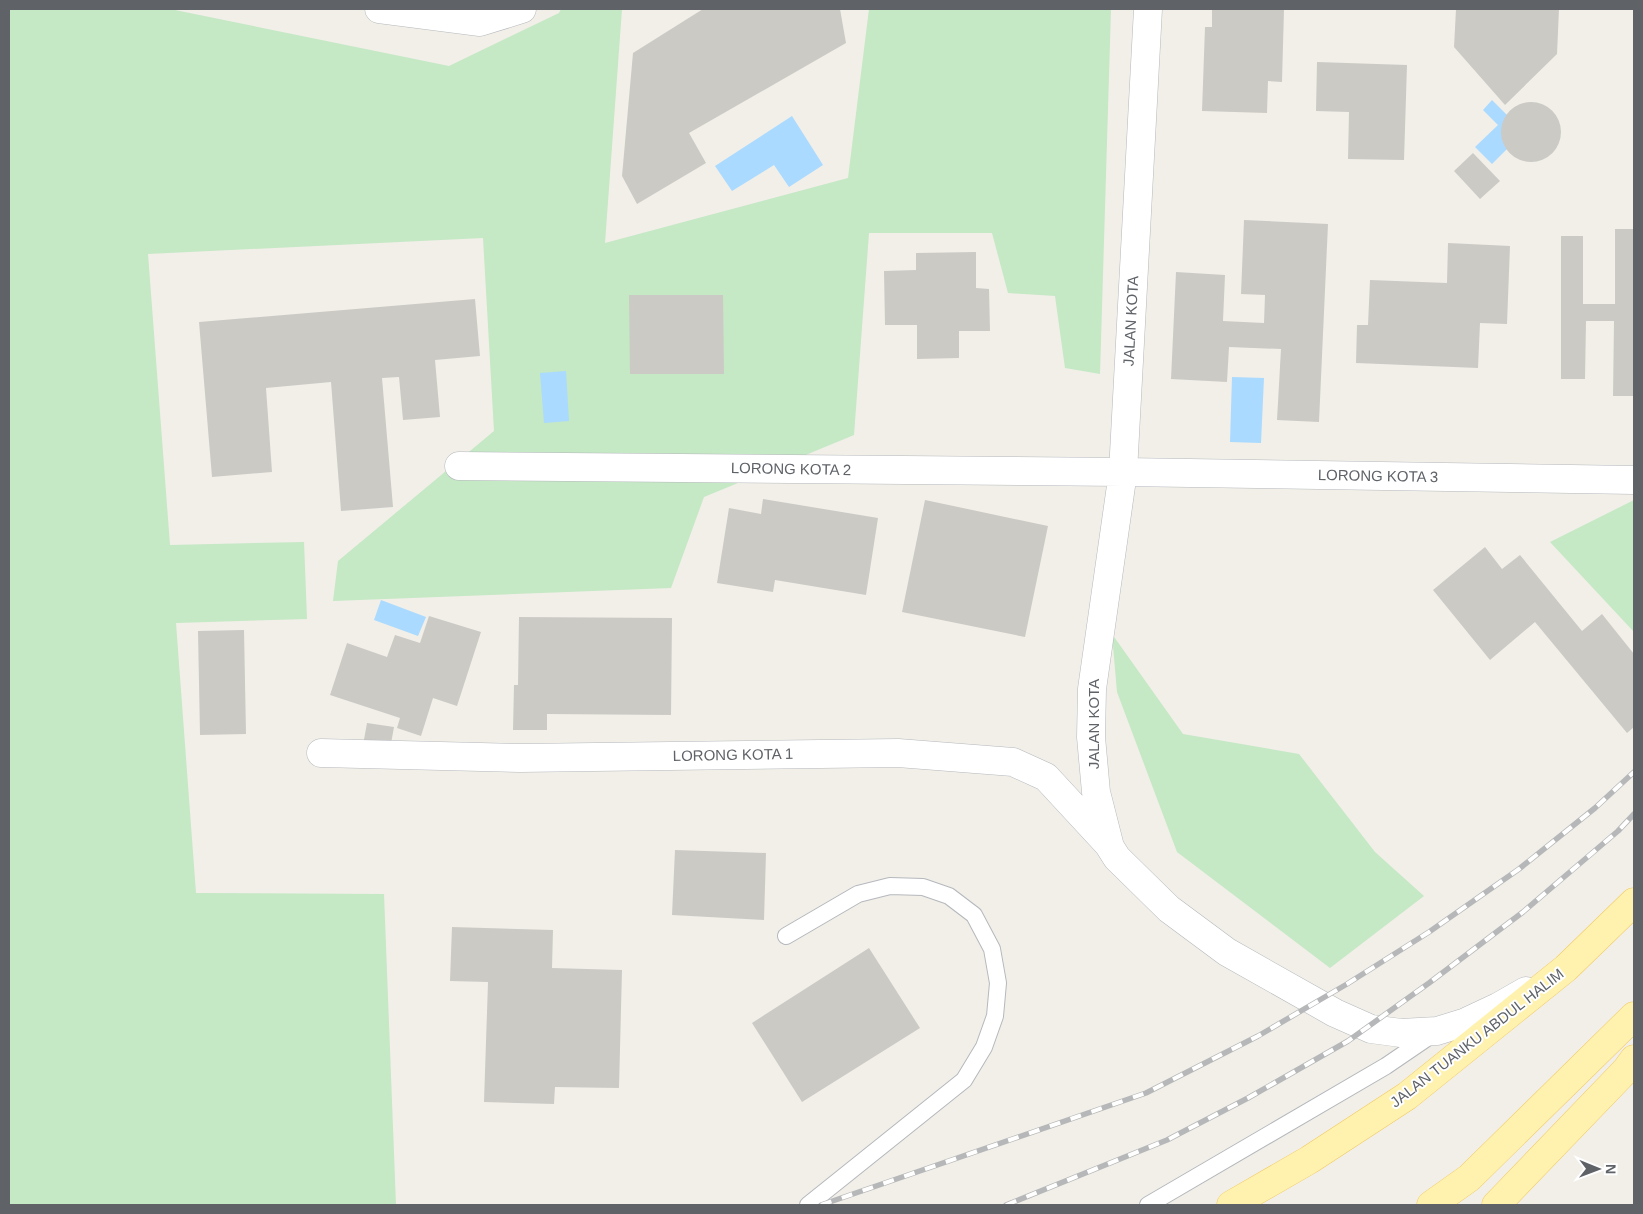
<svg xmlns="http://www.w3.org/2000/svg" width="1643" height="1214" viewBox="0 0 1643 1214" font-family="Helvetica,sans-serif">
<style>
.green{fill:#c5e8c5}
.water{fill:#aadaff}
.building{fill:#cccac5}
.lines{fill:none;stroke-linecap:round;stroke-linejoin:round}
.service-casing{stroke:#b5b8bc;stroke-width:18}
.minor-casing{stroke:#b5b8bc;stroke-width:29}
.tertiary-casing{stroke:#b5b8bc;stroke-width:29}
.primary-casing{stroke:#f2c960;stroke-width:29}
.service{stroke:#fff;stroke-width:16}
.minor{stroke:#fff;stroke-width:28}
.tertiary{stroke:#fff;stroke-width:28}
.primary{stroke:#fff2af;stroke-width:28}
.rail-casing{stroke:#b6b7b8;stroke-width:5.5}
.rail{stroke:#fff;stroke-width:4;stroke-dasharray:11;stroke-linecap:butt}
.labels{text-anchor:middle;stroke-width:4;stroke-linejoin:round;paint-order:stroke}
.street-label{font-size:15px;fill:#5f6368;stroke:#fff}
</style>
<rect width="100%" height="100%" fill="#f1efe8"/>
<path class="green" d="M9 9H170L449 66 559 13 561 9H622L605 243 848 178 869 9H1111L1100 374 1065 368 1055 296 1008 293 992 233H869L854 435 704 497 671 588 333 601 338 561 494 431 483 238 148 254 170 545 304 542 307 619 176 623 196 893 384 894 396 1205H9Z
M1634 500V632L1550 542Z
M1112 634 1183 734 1299 754 1375 852 1424 896 1330 968 1177 852 1117 692Z"/>
<path class="water" d="M1492 100 1524 132 1492 164 1475 147 1498 125 1483 110Z
M792 116 823 165 789 187 774 165 732 191 715 166Z
M566 371 569 421 544 423 540 373Z
M1232 377 1264 378 1261 443 1230 442Z
M381 600 426 617 418 636 374 620Z"/>
<path class="building" d="M703 9H840L846 43 689 133 706 163 637 204 622 176 633 53Z
M1212 9H1284L1282 82 1268 81 1267 113 1202 111 1205 27H1212Z
M1456 9H1559L1557 54 1505 105 1454 47Z
M1317 62 1407 65 1404 160 1348 159 1349 112 1316 111Z
M1501 132a30 30 0 1 1 60 0a30 30 0 1 1-60 0Z
M1473 153 1500 181 1480 199 1454 171Z
M1244 220 1328 224 1319 422 1277 420 1281 349 1229 347 1227 382 1171 379 1176 272 1225 275 1223 321 1264 323 1265 295 1241 294Z
M1615 229H1634V396H1613L1614 321H1586L1585 379H1561V236H1583V304H1615Z
M1448 243 1510 246 1507 324 1480 323 1478 368 1356 363 1357 325H1368L1370 280 1447 283Z
M976 252V288L989 289 990 331H959V358L917 359V325H885L884 271 916 270V253Z
M629 295H723L724 374H630Z
M475 299 480 356 435 360 440 417 403 420 399 377 382 378 393 507 341 511 331 382 266 388 272 472 212 477 199 322Z
M763 499 878 518 866 595 775 580 773 592 717 583 729 508 761 514Z
M925 500 1048 526 1025 637 902 612Z
M1485 547 1502 569 1520 555 1582 631 1602 614 1634 654V727L1627 733 1535 622 1490 660 1433 590Z
M429 616 481 632 457 706 433 698 421 736 397 728 400 718 330 695 347 643 387 657 395 635 420 643Z
M519 617 672 618 671 715 547 714V730H513L514 685H518Z
M244 630 246 734 200 735 198 631Z
M367 723 394 727 390 749 363 745Z
M675 850 766 853 764 920 672 915Z
M452 927 553 930 552 968 622 970 619 1088 555 1087 554 1104 484 1102 488 982 450 981Z
M869 948 920 1028 802 1102 752 1023Z"/>
<g class="lines">
<defs>
<path id="service" d="M786 936 858 894 890 886 923 887 949 896 974 915 992 949 998 983 995 1016 984 1047 964 1080 808 1205
M1148 1205 1386 1066 1433 1034"/>
<path id="minor" d="M1148 9 1123 472 1092 689 1091 737 1096 792 1110 847 1117 858 1169 909 1227 952 1335 1013 1371 1029 1401 1033 1437 1031 1466 1022 1498 1007 1526 991
M459 466 1123 472 1634 480
M321 753 520 758 898 753 1013 762 1046 777 1108 844"/>
<path id="tertiary" d="M379 9 480 22 522 9"/>
<path id="primary" d="M1231 1205 1309 1160 1407 1096 1566 968 1634 902
M1431 1205 1469 1178 1634 1016
M1496 1205 1626 1070 1634 1059"/>
</defs>
<use href="#service" class="service-casing"/>
<use href="#minor" class="minor-casing"/>
<use href="#tertiary" class="tertiary-casing"/>
<use href="#primary" class="primary-casing"/>
<use href="#service" class="service"/>
<use href="#minor" class="minor"/>
<use href="#tertiary" class="tertiary"/>
<use href="#primary" class="primary"/>
<defs>
<path id="rail" d="M821 1205 1146 1093 1258 1036 1347 984 1429 932 1519 869 1595 808 1634 772
M1006 1205 1167 1140 1248 1098 1348 1041 1429 983 1523 912 1618 831 1634 814"/>
</defs>
<use href="#rail" class="rail-casing"/>
<use href="#rail" class="rail"/>
</g>
<g class="labels">
<g class="street-label">
<text transform="translate(1131 321) rotate(-87)" y="5">JALAN KOTA</text>
<text transform="translate(791 469) rotate(1)" y="5">LORONG KOTA 2</text>
<text transform="translate(1378 476) rotate(1)" y="5">LORONG KOTA 3</text>
<text transform="translate(1094 724) rotate(-90)" y="5">JALAN KOTA</text>
<text transform="translate(733 755) rotate(-1)" y="5">LORONG KOTA 1</text>
<text transform="translate(1477 1038) rotate(-38)" y="5">JALAN TUANKU ABDUL HALIM</text>
</g>
</g>
<rect width="1643" height="1214" fill="none" stroke="#5f6368" stroke-width="20"/>
<g transform="translate(1598 1169) rotate(91)" stroke="#ffffff" stroke-width="4" paint-order="stroke">
<path d="M0-4L9 19L0 12L-9 19Z" fill="#5f6368"/>
<text y="-8" font-size="14" font-weight="bold" text-anchor="middle" fill="#5f6368">N</text>
</g>
</svg>
